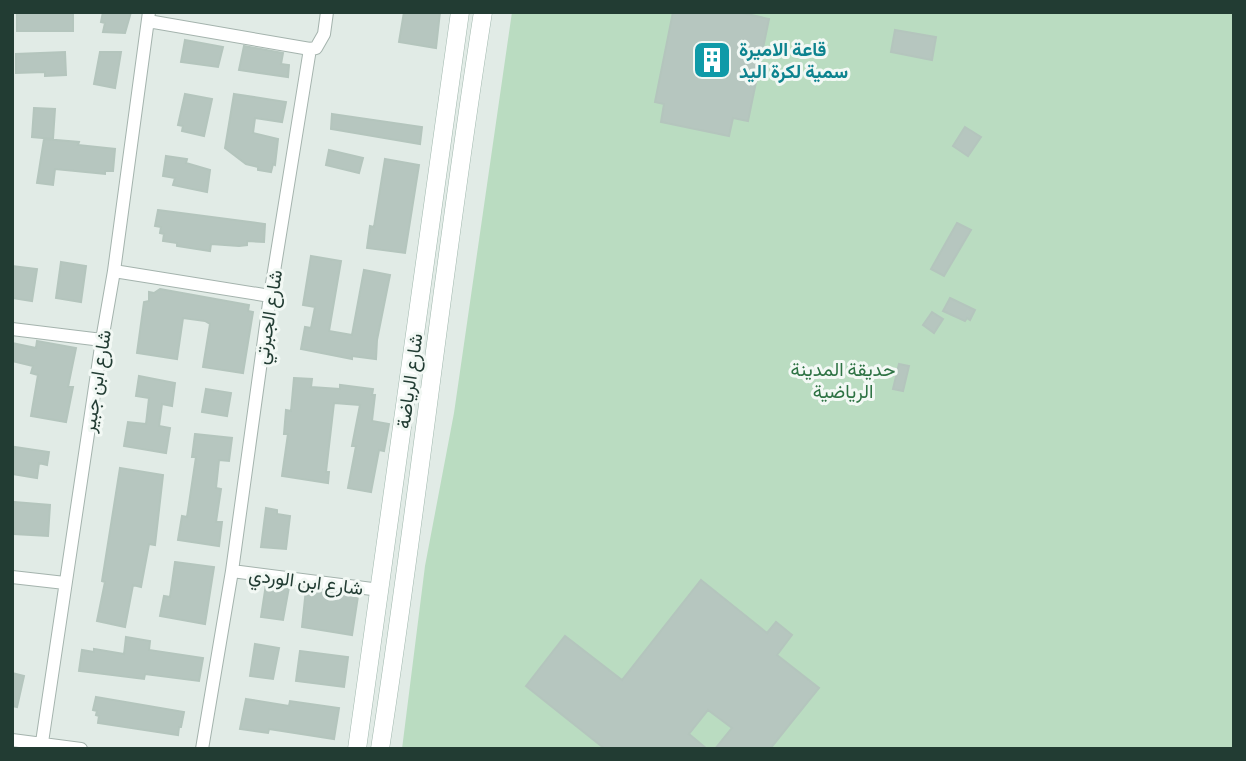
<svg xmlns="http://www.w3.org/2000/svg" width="1246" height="761" viewBox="0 0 1246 761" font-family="'Source Sans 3',Vazirmatn,sans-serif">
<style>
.green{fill:#badcc1}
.building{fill:#b6c6bf;stroke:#b4c5bd;stroke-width:2}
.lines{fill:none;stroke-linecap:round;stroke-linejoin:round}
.street-casing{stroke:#a4b3ad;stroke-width:14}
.secondary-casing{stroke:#a0b7ad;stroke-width:19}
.street{stroke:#fff;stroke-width:12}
.secondary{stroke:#fff;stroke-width:18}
.labels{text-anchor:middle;stroke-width:6;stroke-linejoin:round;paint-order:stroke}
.culture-label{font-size:19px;font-weight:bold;fill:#0d838f;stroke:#f2f8f4;text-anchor:start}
.street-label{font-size:19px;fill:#223c33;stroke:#f2f8f4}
.park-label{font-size:19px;fill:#2d7243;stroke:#f2f8f4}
</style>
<rect width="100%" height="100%" fill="#e1ebe6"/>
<path class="green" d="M512 12H1234V749H402L425 566 454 413Z"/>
<path class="building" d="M17 12H73V31H17Z
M103 12H131L125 33 103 32 105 23 101 22Z
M404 12H440L436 48 399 42Z
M673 12H738L769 19 748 121 733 118 729 136 661 122 664 104 655 102Z
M895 30 936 37 932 60 891 52Z
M185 40 223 47 218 67 181 62Z
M244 46 283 53 281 64 289 65 288 77 239 70Z
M65 52 66 75 45 76V72L16 73V54Z
M100 52H121L115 88 94 84Z
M185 94 212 99 204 136 182 131 183 126 178 125Z
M234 94 286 102 282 122 255 118 253 133 278 139 275 165 273 164 271 172 258 170V167L246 164 225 148Z
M34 108 55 109 53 139 32 137Z
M332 114 422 127 420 144 331 129Z
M965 127 981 137 968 156 953 146Z
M44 139 79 142 78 145 115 149 113 171H105V174L55 169 53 185 37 183Z
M329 150 363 158 359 173 326 165Z
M166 156 187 159 186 163 210 170 207 192 173 185 175 178 163 176Z
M385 159 419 165 405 253 367 248 370 226 374 227Z
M158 210 265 224 264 242 247 241V245L239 246 211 244 210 251 177 246V243L163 241 164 234 160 233 161 227 155 226Z
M957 223 971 230 944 276 931 269Z
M311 256 341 261 329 331 352 335 364 270 390 275 377 340 376 359 352 356V359L301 349 305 327 311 328 315 307 303 305Z
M61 262 86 266 81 302 56 298Z
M12 266 37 269 32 301 12 298Z
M160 289 249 305 248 311 253 312 243 373 203 367 210 324 205 321 183 318 177 359 137 353 144 302 149 301V292L154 293Z
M950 298 975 310 970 320 967 318 965 321 943 311Z
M932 312 943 319 934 333 923 325Z
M37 341 76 348 68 387H73L66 422 31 416 38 375 31 373 33 366 12 361V343L36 348Z
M899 364 909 366 903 391 893 389Z
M139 376 175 383 172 406 162 404 159 426 170 428 166 453 124 446 128 422 146 424 149 398 136 396Z
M294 378 312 379 311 387 340 389V385L373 389 372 395H375L372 421 389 424 384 451 379 450 371 492 348 488 356 446H352L360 405 334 403 326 472H329L328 483 282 476 288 434H284L286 410 291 411Z
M206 389 231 393 227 416 202 412Z
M195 434 232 438 229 461 219 460 216 488 221 489 216 522H222L219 546 178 540 182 516 187 517 196 457H192Z
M15 447 49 452 47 465 39 463 37 478 12 474Z
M120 468 163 475 155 545 149 544 141 587 133 585 125 627 97 621 105 582 102 581Z
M14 502 50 505 48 536 14 534 12 506Z
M266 508 277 510V514L290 516 286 549 261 547Z
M175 562 214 567 205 624 160 616 164 596 170 597Z
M701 580 767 633 776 622 792 635 777 655 819 688 770 749H715L732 728 708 710 689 734 707 749H605L526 686 565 636 622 680Z
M266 584 289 587 283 620 261 617Z
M306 589 358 596 352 635 302 627Z
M126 637 150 641 149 650 203 658 199 681 145 674 144 679 79 671 82 650 94 652V649L124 654Z
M255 644 279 648 273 679 250 676Z
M300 651 348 657 344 687 296 681Z
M12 673 24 676 17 707 12 706Z
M96 697 184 712 181 727H179L178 735 98 723 99 716 96 715 97 711 93 710Z
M246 699 289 706 290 701 339 708 334 739 269 729 268 733 240 729Z"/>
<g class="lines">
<defs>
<path id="street" d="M148 21 310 49
M310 49 316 48 324 34 327 12
M114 271 270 296
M12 329 102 340
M232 571 380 590
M12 577 65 583
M12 740 81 749
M41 749 102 340 114 271 149 12
M202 749 232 571 270 296 310 49"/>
<path id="secondary" d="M357 749 460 12
M380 749C418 504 444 257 483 12"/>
</defs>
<use href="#street" class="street-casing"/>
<use href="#secondary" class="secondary-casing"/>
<use href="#street" class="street"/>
<use href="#secondary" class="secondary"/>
</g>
<defs>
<symbol id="building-square" viewBox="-11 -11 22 22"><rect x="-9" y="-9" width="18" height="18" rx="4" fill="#0f9aa8" stroke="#f2f8f4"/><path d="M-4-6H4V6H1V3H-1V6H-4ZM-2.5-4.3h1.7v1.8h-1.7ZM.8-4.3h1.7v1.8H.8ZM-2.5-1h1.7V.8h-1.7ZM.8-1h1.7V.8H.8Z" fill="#fff"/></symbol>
</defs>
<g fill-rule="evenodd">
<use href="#building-square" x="690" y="38" width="44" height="44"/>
</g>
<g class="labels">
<g class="culture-label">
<text x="739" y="56">قاعة الاميرة<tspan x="739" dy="22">سمية لكرة اليد</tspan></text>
</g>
<g class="street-label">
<text transform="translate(268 317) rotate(-81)" y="7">شارع الجبرتي</text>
<text transform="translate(96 381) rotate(-81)" y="7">شارع ابن جبير</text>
<text transform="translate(409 381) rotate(-82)" y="7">شارع الرياضة</text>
<text transform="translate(306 581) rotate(7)" y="7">شارع ابن الوردي</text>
</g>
<g class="park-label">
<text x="843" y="376">حديقة المدينة<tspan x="843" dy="22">الرياضية</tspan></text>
</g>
</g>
<rect width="1246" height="761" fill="none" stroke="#223c33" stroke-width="28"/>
</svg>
